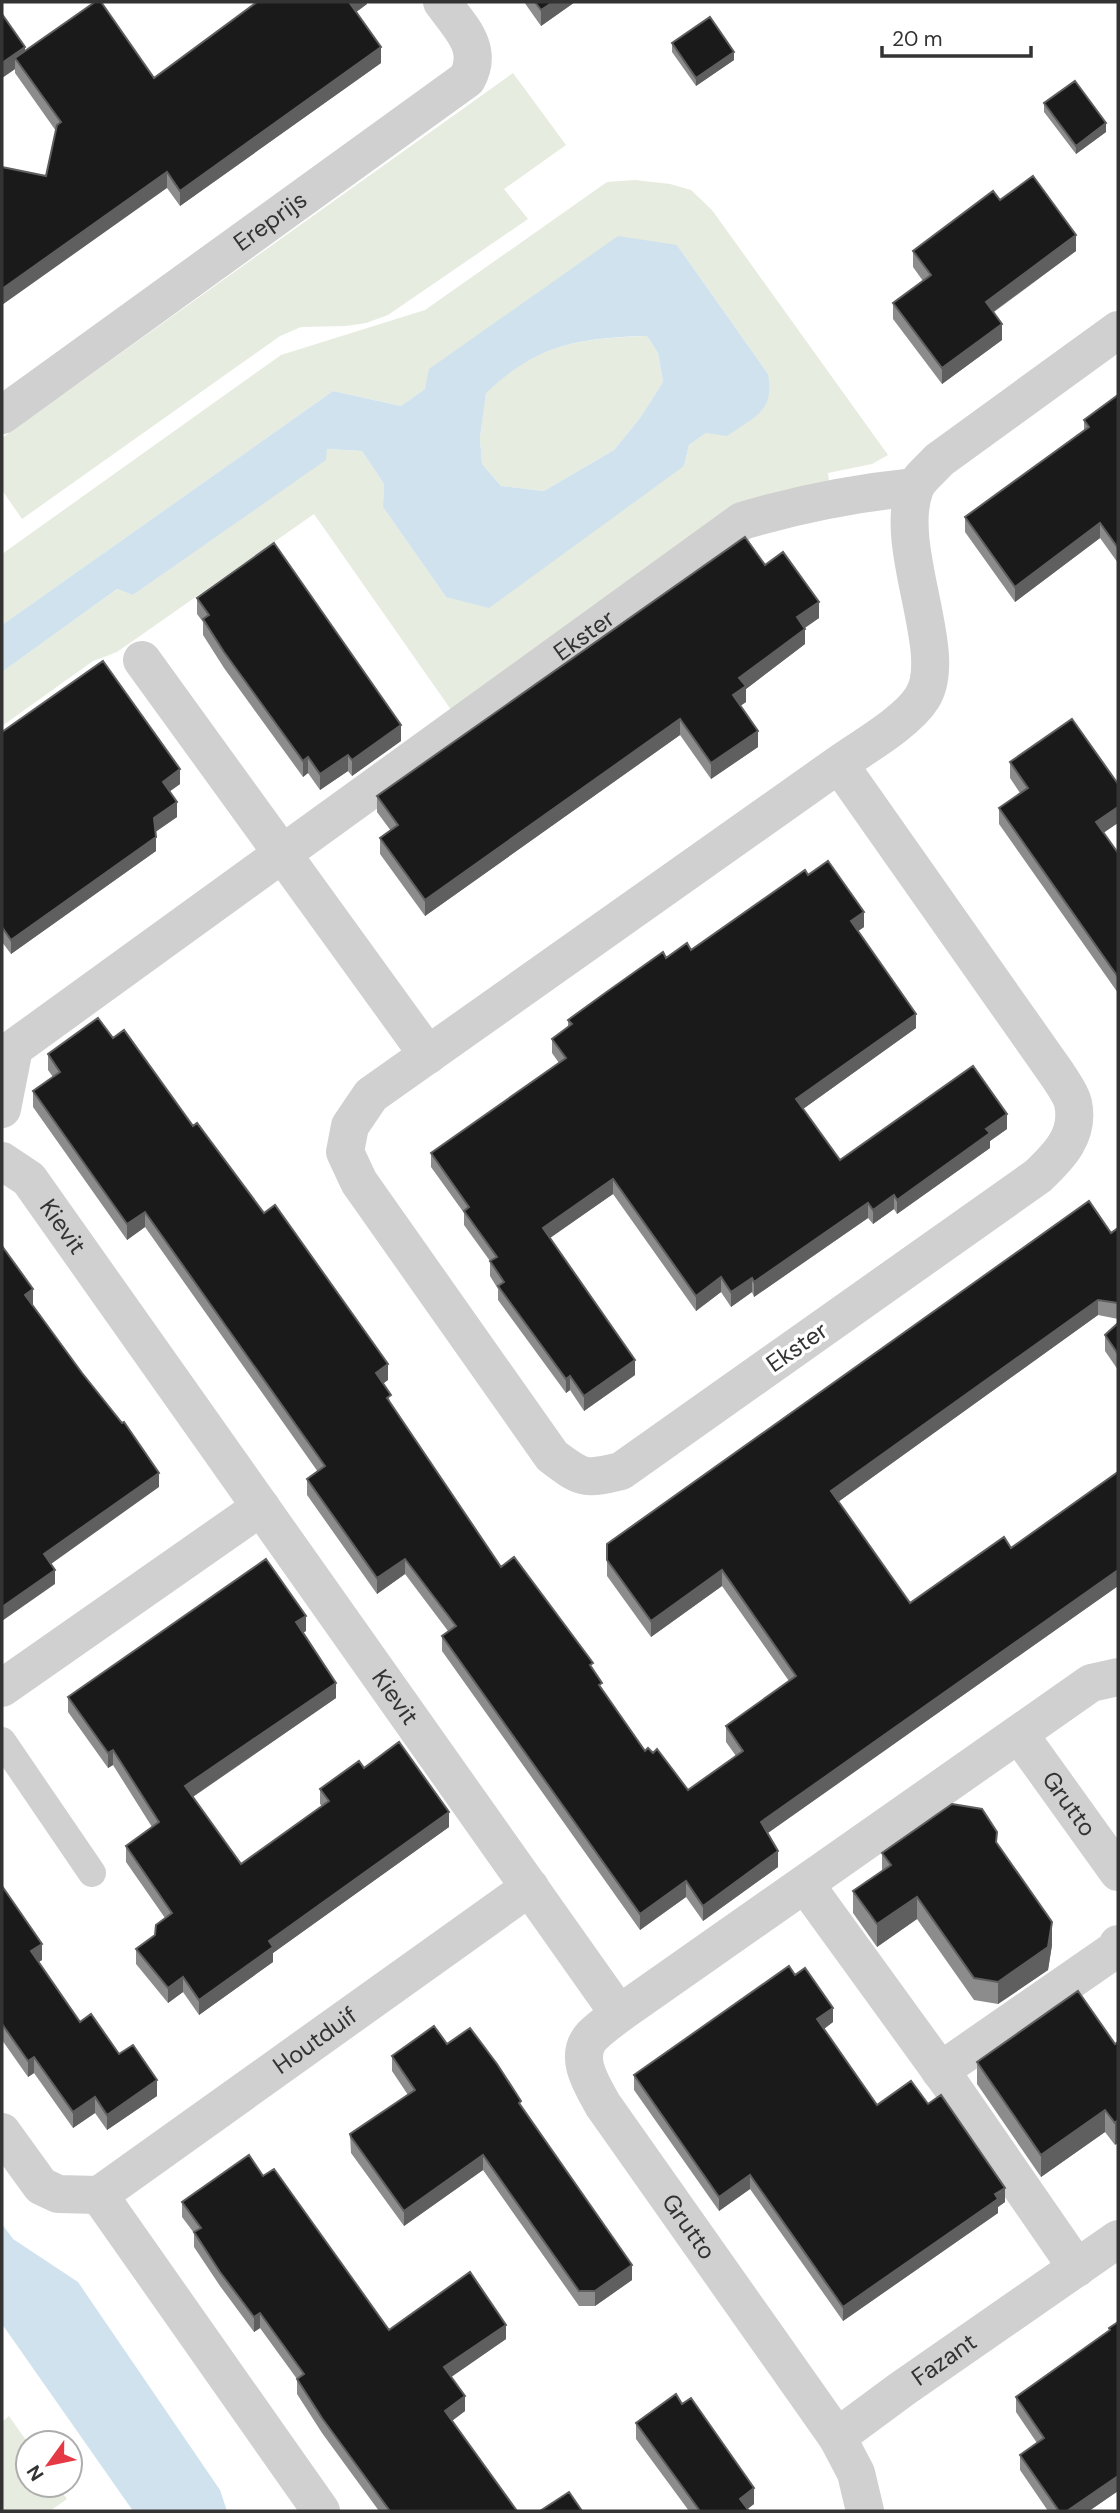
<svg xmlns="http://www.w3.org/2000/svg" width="1120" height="2513" viewBox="0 0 1120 2513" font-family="'DM Sans',sans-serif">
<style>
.green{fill:#e6ecdf}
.water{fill:#cfe2ee;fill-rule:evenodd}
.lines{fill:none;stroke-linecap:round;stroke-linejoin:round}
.service{stroke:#d0d0d0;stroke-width:28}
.minor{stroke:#d0d0d0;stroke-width:38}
.wall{fill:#8c8c8c}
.shaded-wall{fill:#5f5f5f}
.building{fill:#1a1a1a;stroke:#5f5f5f;stroke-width:2}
.labels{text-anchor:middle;stroke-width:7;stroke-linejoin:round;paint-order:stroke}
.street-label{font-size:24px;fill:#333;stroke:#fff}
</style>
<rect width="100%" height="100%" fill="#fff"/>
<path class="green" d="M513 73 566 145 504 189 528 219 388 315 366 323 346 326 301 327 280 336 22 519 2 490V438Z
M635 180 670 184 691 190 712 210 888 455 872 464 828 473 830 489 454 714 314 514 117 652 93 661 2 726V672L117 589 133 595 325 460 326 449 362 451 384 484 383 507 446 597 684 466 689 445 706 433 768 374 677 245 425 389 401 406 333 391 2 625V554L281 355 425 310 607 182Z
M647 336 658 353 663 382 640 418 614 450 544 491 501 486 482 464 480 438 486 392C540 343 576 339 647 336Z
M9 2416 28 2443V2485H57L67 2499 50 2511H2V2422Z"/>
<path class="water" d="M618 236 677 245 768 374C775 412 754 417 727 436L706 433 689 445 684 466 489 608 446 597 383 507 384 484 362 451 327 449 326 460 133 595 117 589 2 672V625L333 391 401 406 425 389 429 369ZM647 336 658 353 663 382 640 418 614 450 544 491 501 486 482 464 480 438 486 393C538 344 578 338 647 336Z
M2 2224 13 2239 78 2282 220 2490 227 2511H133L2 2324Z"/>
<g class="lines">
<path class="service" d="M2 1741 92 1873"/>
<g class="minor">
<path id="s1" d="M2 415 467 79C484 48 460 27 442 2"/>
<path d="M142 660 428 1055"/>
<path d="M839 764 1057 1074C1062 1082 1071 1094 1073 1103 1080 1135 1059 1156 1038 1176L621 1471C585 1480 582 1479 552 1456L359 1182 345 1152 350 1126 371 1095 839 764C863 747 907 722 922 698 951 654 892 547 915 488 919 478 932 468 939 460L1118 330"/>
<path id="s2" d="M2 1109 14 1048 742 521C799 504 856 493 915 487"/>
<path id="s3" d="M2 1161 29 1179 619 2014 1091 1683 1118 1677"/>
<path d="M2 1688 261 1507"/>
<path id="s4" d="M1019 1734 1118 1872"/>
<path d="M805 1884 950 2084 1077 2268"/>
<path id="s5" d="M619 2014C610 2021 600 2028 592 2036 573 2057 592 2085 603 2105L837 2437"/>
<path d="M940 2071 1116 1949 1118 1944"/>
<path id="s6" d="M2 2132 41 2186 58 2194 99 2195 530 1887"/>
<path d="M99 2195 321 2511"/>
<path id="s7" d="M865 2511 856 2473 837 2437 902 2389 1118 2239"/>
</g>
</g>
<path class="wall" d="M367 2V4L356 12 381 63 180 206 167 188 46 176 56 131 15 73V69L2 78V14L25 51 154 78Z
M524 2H575L541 26Z
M672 43 734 60 696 86 672 52Z
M1044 103 1106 132 1076 154 1044 112Z
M1000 200 1076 251 994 312 1002 340 942 384 893 319V303L923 281 913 267V251Z
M1118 395V563L1100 538 1015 602 965 532V517L1084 430V420Z
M765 565 819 618 805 628V644L746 689V702L740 706 758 747 711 779 680 735 425 916 380 854V838L391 831 377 812V796Z
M197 598 401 741 352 776 348 771 320 790 308 773 303 777 224 668 203 635V622L197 614Z
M2 732 180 784 169 792 177 817 155 832 156 851 11 954 2 942Z
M1010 762 1104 833 1118 853V993L999 824V808L1020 793 1010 778Z
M808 875 864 927 858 931 916 1028 803 1109 840 1160 1007 1129 990 1141V1148L897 1214 894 1209 873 1224 868 1218 754 1297 752 1292 731 1307 721 1292 696 1311 613 1194 549 1238 635 1375 584 1411 570 1390 566 1393 498 1300V1289L490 1276V1261L464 1225V1213L431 1167V1153L559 1063 552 1053V1039L568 1027V1020L666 958 691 950Z
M113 1038 193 1126 388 1380 383 1383 391 1404 501 1567 593 1669 602 1690 645 1751 688 1790 736 1756 726 1742V1726L789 1681 722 1586 651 1637 607 1576V1544L1118 1228V1319L1098 1315 838 1502 910 1603 1011 1548 1118 1472V1586L767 1833 778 1867 703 1921 686 1897 640 1930 442 1651V1636L448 1631 405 1574 377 1594 307 1495V1479L318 1472 145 1227 127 1240 33 1107V1091L53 1077 48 1070V1054Z
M1118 1323V1370L1105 1351V1335Z
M306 1631 303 1633 336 1698 193 1797 241 1864 322 1806 320 1804V1789L364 1768 449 1827 273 1953V1962L199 2015 183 1992 168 2003 136 1964V1949L155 1935 165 1918 126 1862V1846L152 1827 113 1765 108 1768 68 1712V1697Z
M997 1844 1052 1945 1048 1970 998 2004 974 2000 917 1919 877 1947 853 1913V1891L882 1871V1853Z
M2 1886 42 1960 38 1962 80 2022 119 2054 157 2096 107 2130 95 2113 73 2128 34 2073 28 2077 2 2040Z
M795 1975 833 2022 824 2029 877 2105 928 2104 1005 2202 998 2207V2213L843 2321 750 2189 719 2211 634 2090V2075Z
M447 2044 521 2106 632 2280 595 2306H579L483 2170 404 2226 351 2153 350 2134 408 2095 392 2071V2056Z
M1115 2044V2145L1105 2132 1041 2177 977 2084V2062Z
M263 2176 389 2330 506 2339 451 2377 465 2411 452 2421 517 2511H379L322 2433 297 2394V2379L260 2328 254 2332 220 2286 194 2247V2233L182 2217V2202Z
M1118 2322V2491L1089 2511H1048L1020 2470V2455L1037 2443 1016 2412V2397L1109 2331V2328Z
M682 2404 754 2504 747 2509 749 2511H689L636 2439V2423Z"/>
<path class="shaded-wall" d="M348 2H367V4L348 18Z
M553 2H575L541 26V10Z
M25 47V62L15 58V69L2 78V63Z
M381 47V63L180 206V191Z
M734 52V60L696 86V78Z
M1106 123V132L1076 154V146Z
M167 172V188L2 305V289Z
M1076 235V251L986 317V302Z
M1002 324V340L942 384V368Z
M1100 523V538L1015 602V587Z
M819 602V618L797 633V617Z
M805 629V644L746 689V702L733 711V695L739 678Z
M680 719V735L425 916V900Z
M401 725V741L352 776V760Z
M758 731V747L711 779V763Z
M348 755V771L320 790V774Z
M308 757V773L303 777V761Z
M180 769V784L163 796V782Z
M177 802V817L154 833V818Z
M1118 807V823L1096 838V822Z
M156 837V851L11 954V940Z
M864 912V927L851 936V921Z
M916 1014V1028L796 1114V1099Z
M1007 1114V1129L990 1141V1148L897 1214V1200L986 1129Z
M613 1179V1194L543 1243V1228Z
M894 1195V1209L873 1224V1210Z
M868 1203V1218L754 1297V1282Z
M145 1212V1227L127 1240V1224Z
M721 1277V1292L696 1311V1296Z
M752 1278V1292L731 1307V1292Z
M33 1289V1304L25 1309V1295Z
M1098 1300V1315L831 1507V1491Z
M635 1360V1375L584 1411V1396Z
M388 1364V1380L376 1389V1373Z
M570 1376V1390L566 1393V1379Z
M159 1473V1487L44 1569V1554Z
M405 1559V1574L377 1594V1578Z
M55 1570V1584L2 1621V1607Z
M722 1570V1586L651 1637V1621Z
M1118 1570V1586L761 1838V1822Z
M306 1616V1631L296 1637V1622Z
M336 1683V1698L185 1802V1786Z
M113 1750V1765L108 1768V1753Z
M449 1812V1827L273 1953V1962L199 2015V2000L269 1941Z
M778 1851V1867L703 1921V1906Z
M686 1881V1897L640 1930V1914Z
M917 1897V1919L877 1947V1924Z
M1052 1922V1945L1048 1970 998 2004V1982Z
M42 1944V1960L31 1967V1951Z
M183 1977V1992L168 2003V1988Z
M833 2008V2022L817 2034V2019Z
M34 2057V2073L28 2077V2061Z
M157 2080V2096L107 2130V2115Z
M95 2097V2113L73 2128V2112Z
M1105 2110V2132L1041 2177V2155Z
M1118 2120V2143L1115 2145V2123Z
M483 2155V2170L404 2226V2211Z
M750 2175V2189L719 2211V2197Z
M1005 2188V2202L998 2207V2213L843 2321V2307Z
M632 2265V2280L595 2306V2291Z
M260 2313V2328L254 2332V2317Z
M506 2325V2339L444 2382V2367Z
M465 2396V2411L445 2426V2411Z
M1118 2476V2491L1089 2511H1067Z
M754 2488V2504L745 2511 740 2499Z"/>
<path class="building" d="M95 2H101L154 78 257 2H349L381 47 180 191 167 172 2 289V167L46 176 57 125 61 122 15 58Z
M535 2H553L541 10Z
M2 14 25 47 2 63Z
M710 17 734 52 696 78 672 43Z
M1075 81 1106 123 1076 146 1044 103Z
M1033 176 1076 235 986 302 1002 324 942 368 893 303 931 275 913 251 993 191 1000 200Z
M1118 395V548L1100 523 1015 587 965 517 1089 427 1084 420Z
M745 537 765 565 783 552 819 602 797 617 805 629 739 678 746 686 733 695 758 731 711 763 680 719 425 900 380 838 398 825 377 796Z
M274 543 401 725 352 760 348 755 320 774 308 757 303 761 224 652 203 619 209 615 197 598Z
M103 661 180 769 163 782 177 802 154 818 156 837 11 940 2 927V732Z
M1072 719 1118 784V807L1096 822 1118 853V977L999 808 1028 788 1010 762Z
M828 861 864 912 851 921 916 1014 796 1099 840 1160 973 1066 1007 1114 986 1129 990 1133 897 1200 894 1195 873 1210 868 1203 754 1282 752 1278 731 1292 721 1277 696 1296 613 1179 543 1228 635 1360 584 1396 570 1376 566 1379 498 1286 504 1282 490 1261 497 1257 464 1211 469 1207 431 1153 566 1058 552 1039 572 1024 568 1020 608 991 663 952 666 958 687 943 691 950 805 870 808 875Z
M98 1018 113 1038 124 1030 193 1126 197 1123 264 1213 275 1205 388 1364 376 1373 391 1395 387 1398 501 1567 514 1557 593 1663 590 1665 602 1683 599 1685 645 1751 648 1748 653 1753 657 1749 688 1790 743 1751 726 1726 796 1676 722 1570 651 1621 607 1560V1544L1089 1201 1111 1233 1118 1228V1303L1098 1300 831 1491 910 1603 1004 1537 1011 1548 1118 1472V1570L761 1822 778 1851 703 1906 686 1881 640 1914 442 1636 456 1626 405 1559 377 1578 307 1479 325 1466 145 1212 127 1224 33 1091 60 1072 48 1054Z
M2 1246 33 1289 25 1295 82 1373 122 1423 124 1422 159 1473 44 1554 55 1570 2 1607Z
M1118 1323V1354L1105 1335Z
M266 1559 306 1616 296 1622 336 1683 185 1786 241 1864 329 1801 320 1789 359 1761 364 1768 399 1742 449 1812 269 1941 273 1947 199 2000 183 1977 168 1988 136 1949 155 1935 156 1925 172 1913 126 1846 159 1822 113 1750 108 1753 68 1697Z
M952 1804 982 1809 997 1832 996 1842 1052 1922 1048 1947 998 1982 974 1978 917 1897 877 1924 853 1891 891 1865 882 1853Z
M2 1886 42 1944 31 1951 80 2022 91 2014 119 2054 133 2045 157 2080 107 2115 95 2097 73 2112 34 2057 28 2061 2 2024Z
M789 1966 795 1975 805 1968 833 2008 817 2019 877 2105 911 2081 928 2104 941 2095 1005 2188 995 2194 998 2199 843 2307 750 2175 719 2197 634 2075Z
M1078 1991 1115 2044 1118 2042V2120L1115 2123 1105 2110 1041 2155 977 2062Z
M434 2026 447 2044 470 2028 497 2064 521 2101 519 2103 632 2265 595 2291H579L483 2155 404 2211 351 2137 350 2134 415 2090 392 2056Z
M249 2155 263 2176 274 2169 389 2330 470 2272 506 2325 444 2367 465 2396 445 2411 517 2511H390L322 2418 297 2379 304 2374 260 2313 254 2317 220 2272 194 2232 201 2228 182 2202Z
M1118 2322V2476L1067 2511H1059L1020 2455 1044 2438 1016 2397 1110 2330 1109 2328Z
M676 2394 682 2404 691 2398 754 2488 740 2499 749 2511H700L636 2423Z
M569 2492 582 2511H540Z"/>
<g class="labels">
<g class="street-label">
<text dy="8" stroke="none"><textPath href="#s1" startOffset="331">Ereprijs</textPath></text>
<text dy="8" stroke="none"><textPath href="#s2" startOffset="766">Ekster</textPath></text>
<text dy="8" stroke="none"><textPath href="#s3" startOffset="91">Kievit</textPath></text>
<text transform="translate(797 1347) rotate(-35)" y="8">Ekster</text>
<text dy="8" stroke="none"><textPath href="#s3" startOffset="667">Kievit</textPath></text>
<text dy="8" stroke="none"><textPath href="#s4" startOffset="86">Grutto</textPath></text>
<text dy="8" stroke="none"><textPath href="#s6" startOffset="392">Houtduif</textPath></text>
<text dy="8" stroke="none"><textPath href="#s5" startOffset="259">Grutto</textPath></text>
<text dy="8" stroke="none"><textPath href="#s7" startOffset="212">Fazant</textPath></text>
</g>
</g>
<rect width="1120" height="2513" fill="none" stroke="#333333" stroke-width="7"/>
<g transform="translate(49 2464) rotate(237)"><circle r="33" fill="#ffffff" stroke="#adadad" stroke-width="2"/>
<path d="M0-5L12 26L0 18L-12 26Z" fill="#e63946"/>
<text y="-10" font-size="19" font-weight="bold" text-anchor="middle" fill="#333333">N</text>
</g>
<path d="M882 46v10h149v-10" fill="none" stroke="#333333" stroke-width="3.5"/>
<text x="892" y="46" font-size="21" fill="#333333" stroke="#ffffff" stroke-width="5" paint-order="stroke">20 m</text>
</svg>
